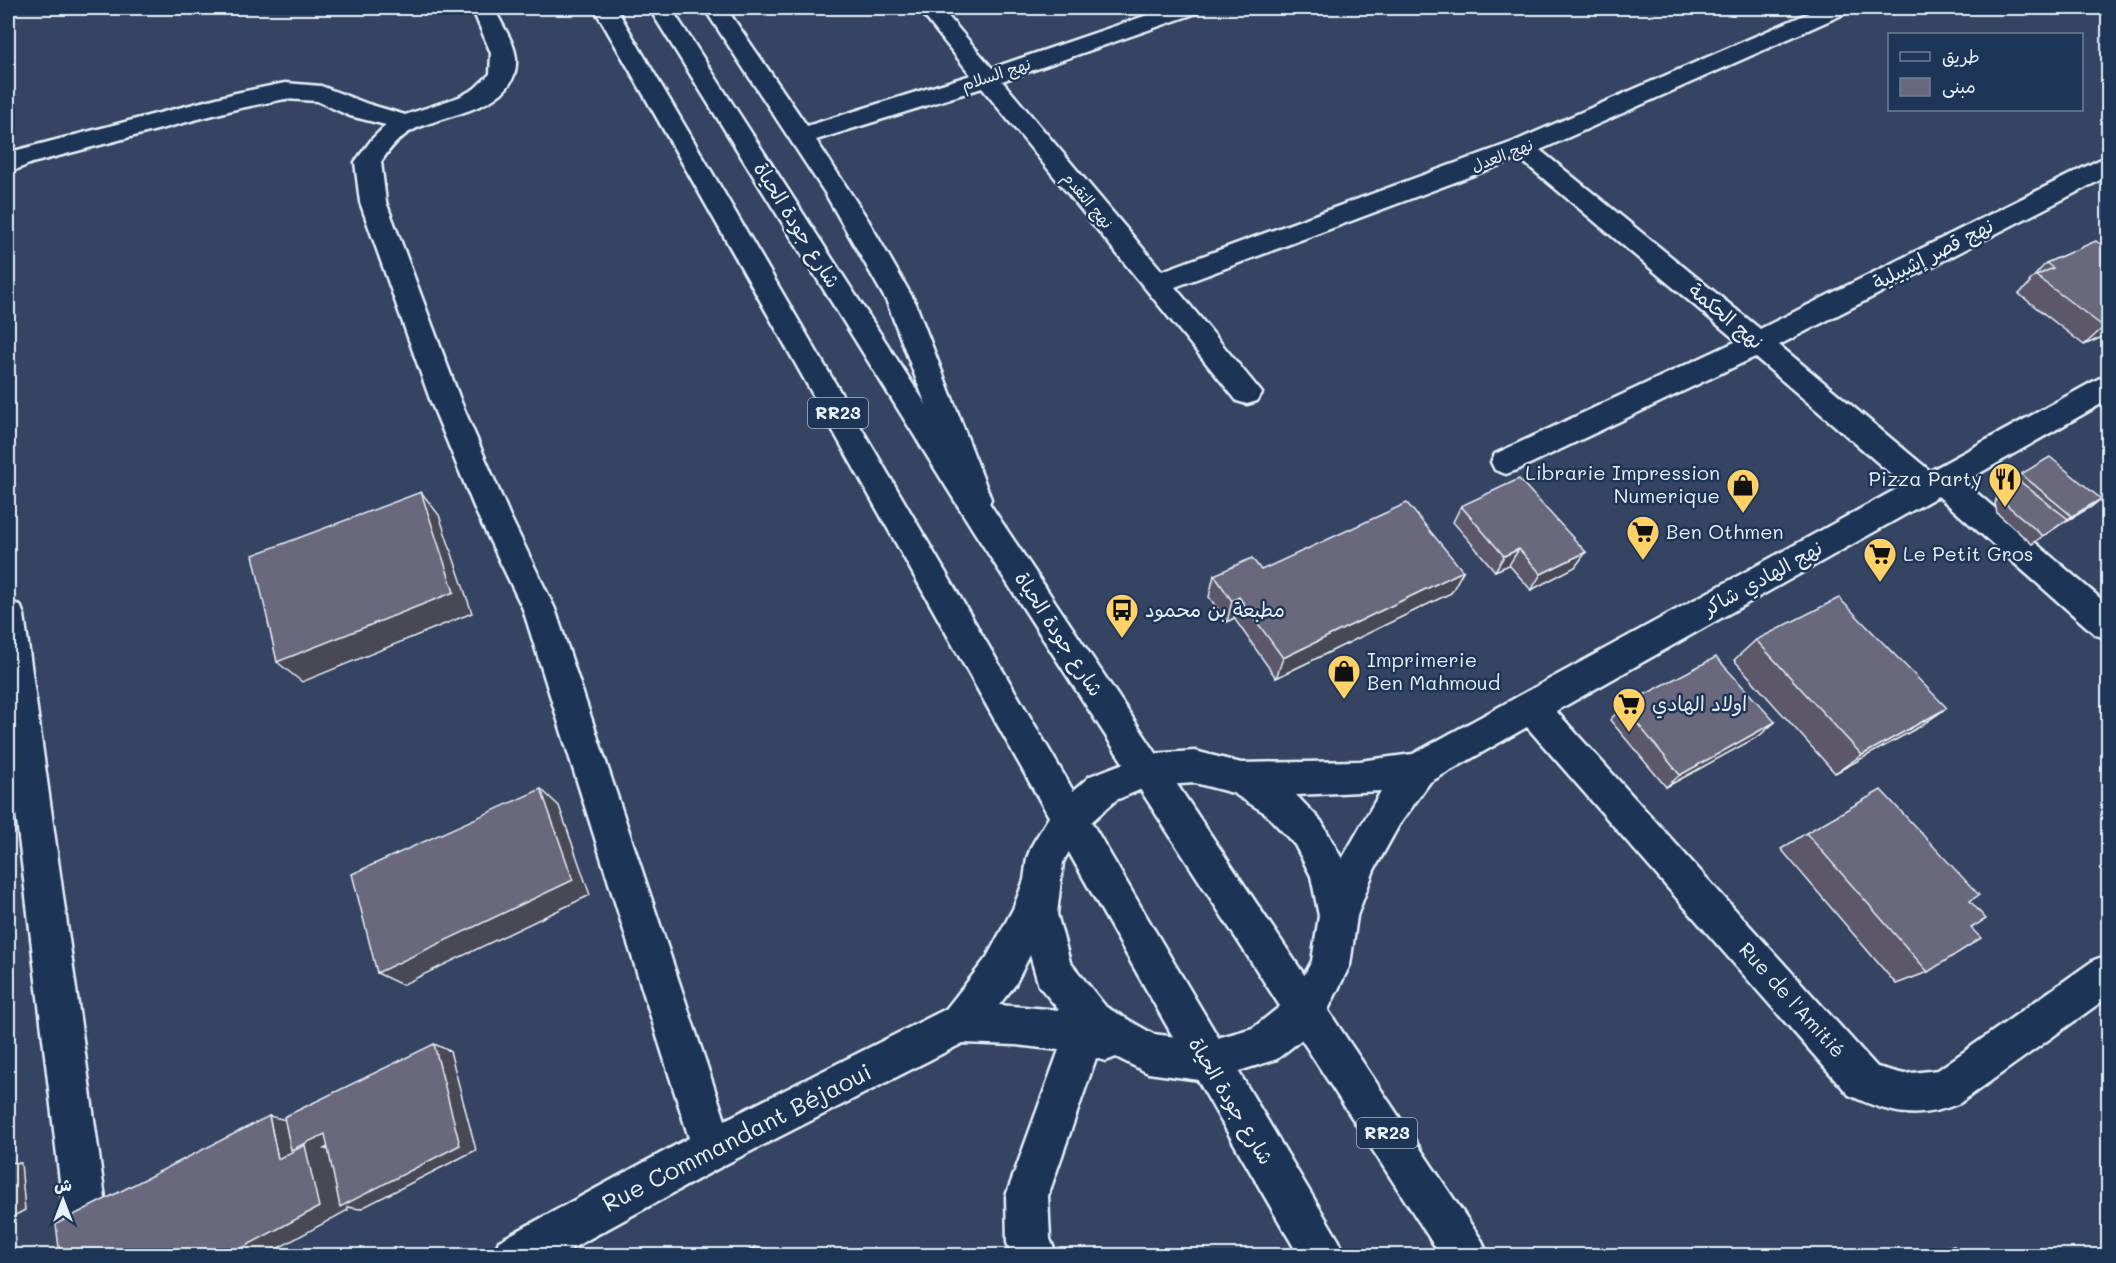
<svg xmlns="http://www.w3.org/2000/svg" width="2116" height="1263" viewBox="0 0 2116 1263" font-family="Mali,'Playpen Sans Arabic',sans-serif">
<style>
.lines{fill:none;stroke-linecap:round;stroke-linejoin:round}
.minor-casing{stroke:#e8f1f8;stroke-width:5}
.highway-casing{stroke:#e8f1f8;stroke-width:5}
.minor{fill:#1d3557;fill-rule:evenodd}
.highway{fill:#1d3557;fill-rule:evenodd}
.wall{fill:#5b596b;stroke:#e8f1f8;stroke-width:1.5}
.shaded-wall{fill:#4a4957;stroke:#e8f1f8;stroke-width:1.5}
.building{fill:#6a687c;stroke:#e8f1f8;stroke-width:1.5}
.labels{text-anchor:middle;stroke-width:5;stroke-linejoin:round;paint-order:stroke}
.far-street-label{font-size:16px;fill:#e8f1f8;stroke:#1d3557}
.shield{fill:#1d3557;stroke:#abb9c8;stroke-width:1.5}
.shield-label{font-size:18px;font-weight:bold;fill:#e8f1f8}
.street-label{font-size:20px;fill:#e8f1f8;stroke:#1d3557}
.poi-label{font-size:20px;fill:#e8f1f8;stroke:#1d3557;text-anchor:start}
.near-street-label{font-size:24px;fill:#e8f1f8;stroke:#1d3557}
</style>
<rect width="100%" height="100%" fill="#344462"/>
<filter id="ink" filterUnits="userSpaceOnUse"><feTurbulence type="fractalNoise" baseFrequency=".0167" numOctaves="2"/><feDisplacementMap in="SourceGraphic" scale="12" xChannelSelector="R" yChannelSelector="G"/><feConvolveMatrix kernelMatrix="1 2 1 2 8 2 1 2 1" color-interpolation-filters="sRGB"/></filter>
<g filter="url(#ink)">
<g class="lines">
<defs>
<path id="minor" d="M472 8H494C501 24 515 42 516 59 519 109 445 113 413 130 399 137 389 149 381 162L386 202 461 402 509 514 555 609 725 1120 946 1009 987 957 1013 909 1024 880 1027 858 1032 845 1055 807 1090 776 1148 754 1195 751 1241 763 1360 761 1413 754 1904 485 1755 357 1517 470 1506 474 1495 470 1491 462 1495 454 1737 341 1519 158 1175 287 1262 393 1257 401 1247 404 1237 401 982 88 816 140 868 220 915 302 991 499 987 508 976 511 965 508 887 302 825 193 704 8H726L807 126 971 75 918 8H941L992 68 1168 8H1200L1197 13 1002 81 1162 271 1513 142 1820 8H1849L1846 13 1540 150 1760 329 2099 160 2108 158V176L1779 345 1930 471 2098 379 2108 376V400L1964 482 2108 605V639L2096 635 1938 496 1556 711 1877 1067 1904 1074 1938 1070 2094 960 2108 955V997L1960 1103C1917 1121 1890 1114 1849 1095L1527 727 1430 782 1399 825 1374 870 1357 916 1350 965 1321 1024 1277 1059 1207 1081 1148 1073 1116 1057 1106 1061 1096 1058 1048 1196 1050 1239 1057 1256H1013L1007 1243 1006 1196 1059 1050 1016 1045 963 1043 728 1163 558 1256H493L499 1241 689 1138 523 609 477 514 431 402 360 202 355 162 372 139 386 125 350 116 317 101 285 99 236 109 32 163 8 173V155L14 151 236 93 285 83 321 86 368 104 405 115 459 97 474 89 490 74 491 53ZM1195 783 1233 793 1265 813 1295 845 1311 876 1319 916 1312 961 1293 996 1253 1028 1207 1041 1153 1034 1106 1007 1070 962 1057 914 1063 862 1081 831 1116 800 1149 786ZM1381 791 1342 859 1321 821 1296 795ZM1030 955 1039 986 1059 1010 999 1005 1015 985Z
M8 601 20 605 24 615 113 1256H69L8 746Z"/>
<path id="highway" d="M594 8H616L1155 931 1339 1241 1345 1256H1299C1059 843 832 422 594 8Z
M649 8H671L995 512 1482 1241 1488 1256H1441L973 530Z"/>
</defs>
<use href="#minor" class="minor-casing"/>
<use href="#highway" class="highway-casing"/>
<use href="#minor" class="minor"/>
<use href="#highway" class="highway"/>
</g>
<path class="wall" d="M2096 241 2109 334 2084 345 2019 294 2030 283 2029 282 2046 263Z
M2021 474 2101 499 2091 507 2061 524 2032 544 1997 513 1995 504 1997 496 2012 484 2011 482Z
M1461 506 1586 552 1575 567 1531 590 1509 565 1495 571 1453 522Z
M1261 570 1463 571 1451 593 1276 678 1234 618 1227 622 1209 597 1214 575Z
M1756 640 1919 727 1835 773 1734 660Z
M1623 706 1775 722 1759 736 1666 787 1610 720Z
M1806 833 1970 901 1971 928 1928 972 1896 984 1781 849Z
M1954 1246 1961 1256H1918L1928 1248Z"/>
<path class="shaded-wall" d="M2109 325V334L2084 345 2104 327Z
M421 492 439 515 472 613 302 682 277 662Z
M2101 499 2091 507 2061 524 2072 516Z
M2068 519 2057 527 2032 544 2043 536Z
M1519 549 1509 565 1495 571 1504 556Z
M1586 552 1575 567 1531 590 1541 574Z
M1463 571 1451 593 1276 678 1283 658Z
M1239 597 1234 618 1227 622 1232 601Z
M1947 708 1919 727 1835 773 1862 755Z
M1775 722 1759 736 1666 787 1680 775Z
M541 789 559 806 590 895 402 985 377 973Z
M434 1044 450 1051 476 1150 360 1209 347 1207 348 1210 264 1256H227L278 1159 269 1116 299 1123 325 1134 345 1138 324 1149 334 1151Z
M8 1162 21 1163 25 1210 8 1219Z
M754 1247 766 1249 768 1256H757Z"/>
<path class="building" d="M2096 241 2109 250V325L2104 327 2036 276 2053 268 2046 263Z
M2050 457 2101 499 2072 516 2021 474Z
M1519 479 1586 552 1541 574 1519 549 1504 556 1461 506Z
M2018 480 2068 519 2043 536 2007 505 2004 496 2007 487Z
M421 492 454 592 277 662 253 555Z
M1407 503 1463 571 1283 658 1239 597 1232 601 1214 575 1252 558 1261 570Z
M1839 598 1947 708 1862 755 1756 640Z
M1716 657 1775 722 1680 775 1623 706Z
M541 789 573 880 377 973 352 874Z
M1881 790 1979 895 1970 901 1986 919 1971 928 1981 938 1928 972 1806 833Z
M434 1044 460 1145 340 1207 325 1134 291 1150 284 1117Z
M269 1116 278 1159 305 1145 319 1207 227 1256H60L56 1224Z
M1954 1246 1961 1256H1941Z
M754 1247 757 1256H740Z"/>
</g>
<defs>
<symbol id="restaurant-pin" viewBox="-11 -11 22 30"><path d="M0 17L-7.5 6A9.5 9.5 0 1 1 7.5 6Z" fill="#ffd166" stroke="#1d3557"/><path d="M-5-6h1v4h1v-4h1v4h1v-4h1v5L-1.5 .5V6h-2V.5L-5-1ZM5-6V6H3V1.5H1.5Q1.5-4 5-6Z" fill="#111"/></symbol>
<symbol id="shop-pin" viewBox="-11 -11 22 30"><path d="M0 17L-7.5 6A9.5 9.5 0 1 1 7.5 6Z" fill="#ffd166" stroke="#1d3557"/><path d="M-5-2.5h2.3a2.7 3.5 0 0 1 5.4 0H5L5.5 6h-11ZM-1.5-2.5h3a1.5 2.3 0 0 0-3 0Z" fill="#111"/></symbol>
<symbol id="supermarket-pin" viewBox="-11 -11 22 30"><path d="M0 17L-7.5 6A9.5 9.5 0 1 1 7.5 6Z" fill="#ffd166" stroke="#1d3557"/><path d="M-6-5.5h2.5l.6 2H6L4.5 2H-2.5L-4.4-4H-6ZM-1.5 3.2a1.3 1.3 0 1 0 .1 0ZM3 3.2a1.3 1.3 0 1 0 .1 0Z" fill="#111"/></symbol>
<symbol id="bus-pin" viewBox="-11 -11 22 30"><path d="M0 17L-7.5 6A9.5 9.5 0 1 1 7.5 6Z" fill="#ffd166" stroke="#1d3557"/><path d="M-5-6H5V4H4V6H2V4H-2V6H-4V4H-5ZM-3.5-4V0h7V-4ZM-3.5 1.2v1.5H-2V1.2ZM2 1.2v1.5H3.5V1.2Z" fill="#111"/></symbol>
</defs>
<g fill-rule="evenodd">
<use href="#restaurant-pin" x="1986" y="460" width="38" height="52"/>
<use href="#shop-pin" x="1724" y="466" width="38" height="52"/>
<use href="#supermarket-pin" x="1624" y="513" width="38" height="52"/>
<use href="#supermarket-pin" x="1861" y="535" width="38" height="52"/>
<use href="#bus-pin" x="1103" y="591" width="38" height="52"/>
<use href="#shop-pin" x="1325" y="652" width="38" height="52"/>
<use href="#supermarket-pin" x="1610" y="685" width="38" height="52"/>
</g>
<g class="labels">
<g class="far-street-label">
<text transform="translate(996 74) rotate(-18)" y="6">نهج السلام</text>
<text transform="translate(1502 155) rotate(-21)" y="6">نهج العدل</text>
<text transform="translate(1088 200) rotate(50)" y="6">نهج التقدم</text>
</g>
<g class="shield">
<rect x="808" y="398" width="60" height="30" rx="4.5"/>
<rect x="1357" y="1118" width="60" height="30" rx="4.5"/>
</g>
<g class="shield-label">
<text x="838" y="419">RR23</text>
<text x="1387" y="1139">RR23</text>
</g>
<g class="street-label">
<text transform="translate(797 225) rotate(58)" y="7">شارع جودة الحياة</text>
<text transform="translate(1933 254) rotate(-27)" y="7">نهج قصر إشبيلية</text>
<text transform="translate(1726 316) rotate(40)" y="7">نهج الحكمة</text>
<text transform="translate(1763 578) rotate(-29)" y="7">نهج الهادي شاكر</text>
<text transform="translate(1059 634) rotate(57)" y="7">شارع جودة الحياة</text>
<text transform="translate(1792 1000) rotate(48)" y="7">Rue de l'Amitié</text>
<text transform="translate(1231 1101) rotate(59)" y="7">شارع جودة الحياة</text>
</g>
<g class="poi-label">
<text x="1720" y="480" text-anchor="end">Librarie Impression<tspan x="1720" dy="23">Numerique</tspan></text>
<text x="1982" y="486" text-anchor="end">Pizza Party</text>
<text x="1666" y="539">Ben Othmen</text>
<text x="1903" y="561">Le Petit Gros</text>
<text x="1145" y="617">مطبعة بن محمود</text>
<text x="1367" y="667">Imprimerie<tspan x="1367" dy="23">Ben Mahmoud</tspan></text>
<text x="1652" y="711">اولاد الهادي</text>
</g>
<g class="near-street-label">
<text transform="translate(737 1138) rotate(-27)" y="8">Rue Commandant Béjaoui</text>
</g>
</g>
<rect width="2116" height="1263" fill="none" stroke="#1d3557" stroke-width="30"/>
<rect x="15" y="15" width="2086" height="1233" fill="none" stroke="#e8f1f8" stroke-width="2" filter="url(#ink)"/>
<rect x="1888" y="33" width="195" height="78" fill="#1d3557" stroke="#6e8097" stroke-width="1.5"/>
<rect x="1900" y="52" width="30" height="9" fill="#1d3557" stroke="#6e8097" stroke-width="1.5"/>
<text x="1942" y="63" font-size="18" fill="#e8f1f8">طريق</text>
<rect x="1900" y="78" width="30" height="18" fill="#6a687c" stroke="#6e8097" stroke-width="1.5"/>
<text x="1942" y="93" font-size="18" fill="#e8f1f8">مبنى</text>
<g transform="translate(63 1200)" stroke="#1d3557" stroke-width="4.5" paint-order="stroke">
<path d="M0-4.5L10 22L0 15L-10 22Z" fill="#e8f1f8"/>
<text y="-9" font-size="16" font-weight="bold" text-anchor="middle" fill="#e8f1f8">ش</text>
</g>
</svg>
